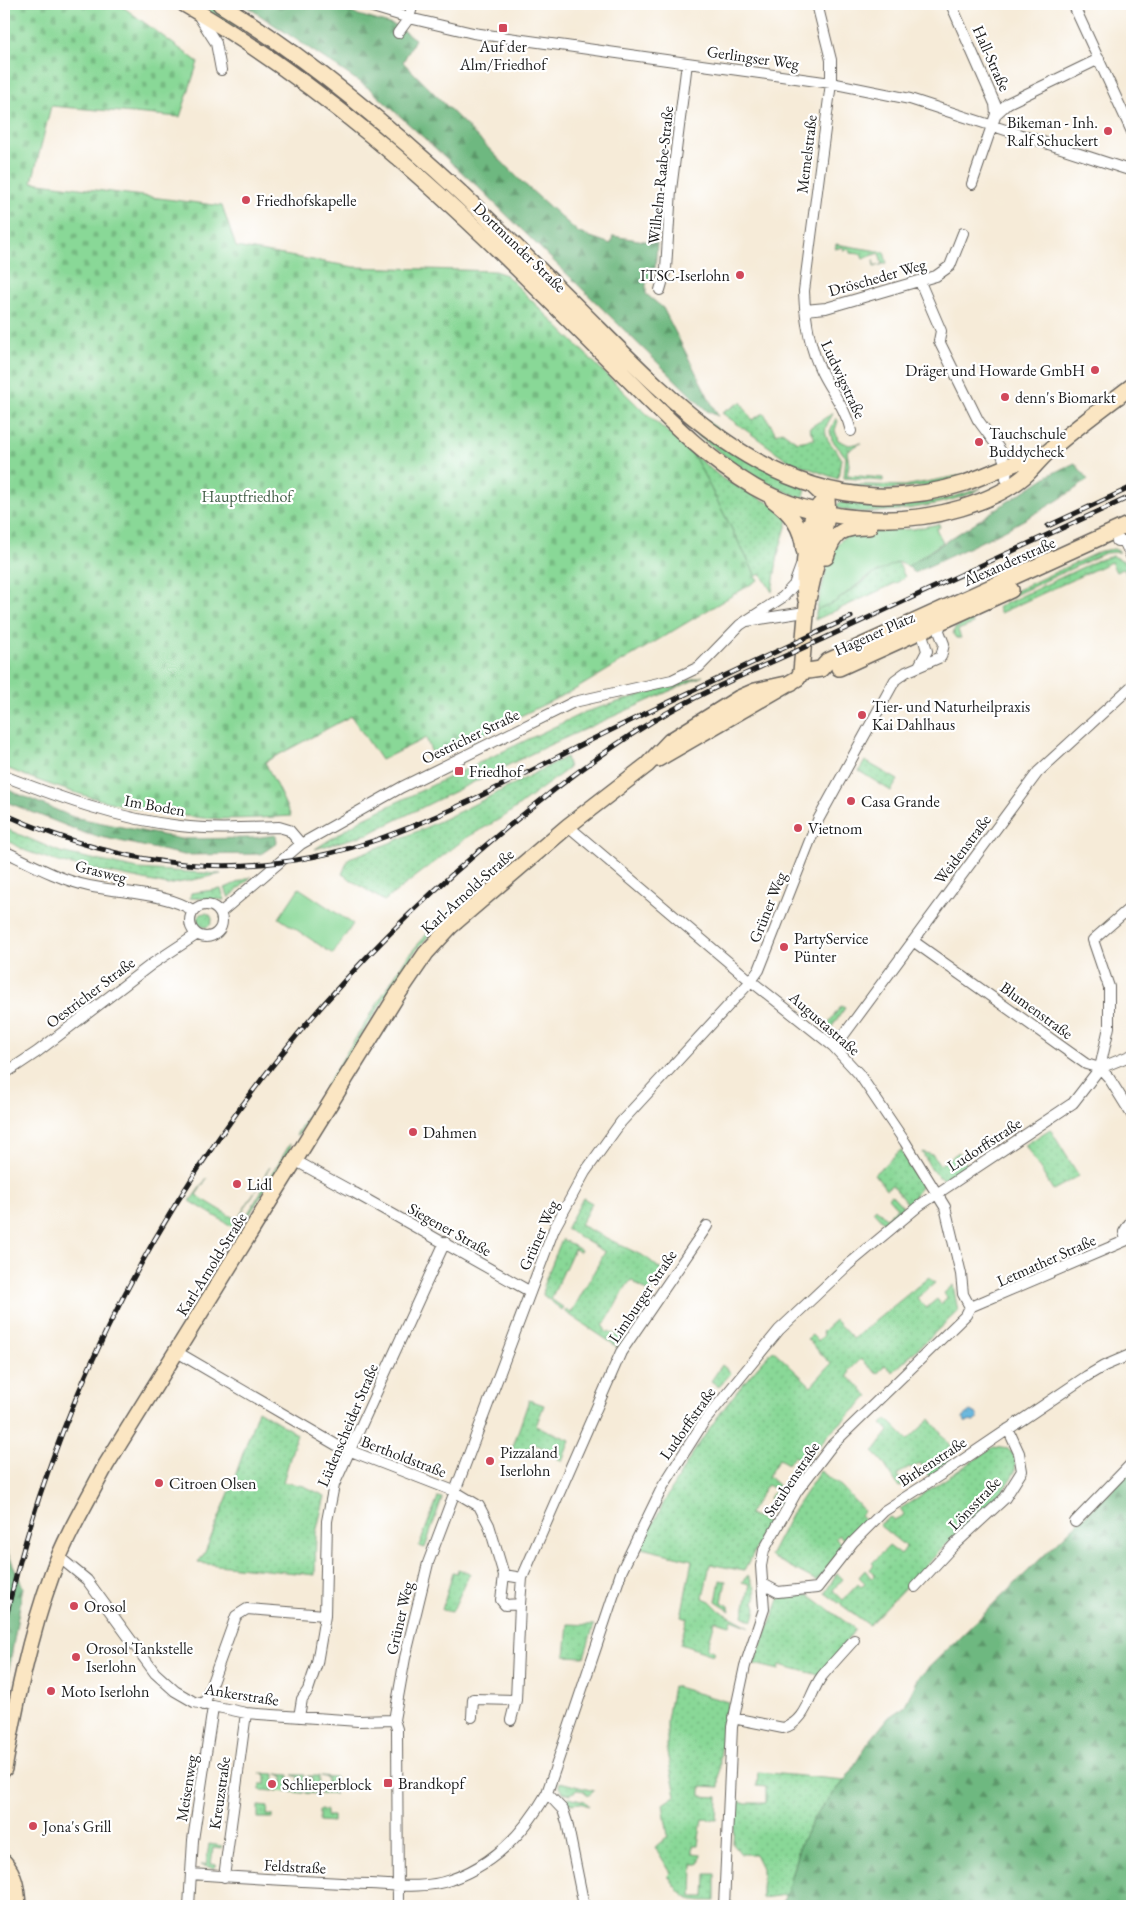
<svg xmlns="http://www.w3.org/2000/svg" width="1136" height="1910" viewBox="0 0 1136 1910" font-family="'EB Garamond',serif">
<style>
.grass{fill:url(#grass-dots);stroke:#527a5a}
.forest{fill:url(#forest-firs);stroke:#456a4e}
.cemetery{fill:url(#cemetery-stones);stroke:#527a5a}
.park{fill:#89d897;stroke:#527a5a}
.water{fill:url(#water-ripples);stroke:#3e687c}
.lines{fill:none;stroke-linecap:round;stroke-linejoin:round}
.street-casing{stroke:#68645e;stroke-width:12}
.secondary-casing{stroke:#68645e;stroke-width:18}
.street{stroke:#fff;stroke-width:10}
.secondary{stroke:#fbe6c3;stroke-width:15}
.rail-casing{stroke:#1c1c1c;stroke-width:5}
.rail{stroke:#fff;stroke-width:3;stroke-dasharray:9;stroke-linecap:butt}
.poi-dot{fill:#d1495b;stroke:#fff;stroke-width:2}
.labels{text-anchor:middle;stroke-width:4.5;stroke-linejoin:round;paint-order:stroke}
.poi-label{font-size:16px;fill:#1c1c1c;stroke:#fff;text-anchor:start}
.street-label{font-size:16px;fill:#1c1c1c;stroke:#fff}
.park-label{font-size:16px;fill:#425e47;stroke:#fff}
</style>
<defs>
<pattern id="grass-dots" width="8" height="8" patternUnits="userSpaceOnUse" patternTransform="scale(1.25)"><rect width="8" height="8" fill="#89d897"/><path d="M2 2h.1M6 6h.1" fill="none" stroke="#76b982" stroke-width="1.8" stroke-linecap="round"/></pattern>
<pattern id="forest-firs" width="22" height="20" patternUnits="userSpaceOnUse" patternTransform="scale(1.25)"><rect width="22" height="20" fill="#6eb880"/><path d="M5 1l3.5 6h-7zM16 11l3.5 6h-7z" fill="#5a9568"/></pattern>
<pattern id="cemetery-stones" width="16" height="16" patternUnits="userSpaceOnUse" patternTransform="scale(1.25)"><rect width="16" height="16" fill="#89d897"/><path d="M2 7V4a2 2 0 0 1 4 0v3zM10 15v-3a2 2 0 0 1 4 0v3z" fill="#76b982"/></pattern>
<pattern id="water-ripples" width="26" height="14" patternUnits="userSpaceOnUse" patternTransform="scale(1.25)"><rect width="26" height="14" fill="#60b3db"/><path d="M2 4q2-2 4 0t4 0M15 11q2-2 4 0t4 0" fill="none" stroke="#5399bb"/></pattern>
</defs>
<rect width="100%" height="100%" fill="#fff"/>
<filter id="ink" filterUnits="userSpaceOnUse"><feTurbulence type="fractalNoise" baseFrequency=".02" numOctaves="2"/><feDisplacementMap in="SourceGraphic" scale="10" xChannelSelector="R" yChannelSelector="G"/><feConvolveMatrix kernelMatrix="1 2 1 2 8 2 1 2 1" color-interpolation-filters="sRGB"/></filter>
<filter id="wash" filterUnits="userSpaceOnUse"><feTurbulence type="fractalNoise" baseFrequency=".0096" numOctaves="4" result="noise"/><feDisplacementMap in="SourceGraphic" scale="20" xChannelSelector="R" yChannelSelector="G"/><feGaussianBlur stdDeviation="1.12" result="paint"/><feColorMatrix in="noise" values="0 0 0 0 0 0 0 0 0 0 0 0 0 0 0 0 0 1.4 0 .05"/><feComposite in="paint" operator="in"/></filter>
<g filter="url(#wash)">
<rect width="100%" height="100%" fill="#f6ebd8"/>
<path class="grass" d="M196 4C211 4 235 13 239 30Z
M336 95 353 104 416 158 632 370 806 489 803 499C711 462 643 387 572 320 493 245 413 171 334 97Z
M836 244 884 252 887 263 874 267 873 260 875 267 882 264 879 253 863 259 861 254 850 253 849 249 844 251 843 247 835 249Z
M741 402 752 420 764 413 776 434 782 431 797 442 815 439 809 428 833 413C832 417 828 421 826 427 823 441 836 447 841 458L838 479 789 461 722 413Z
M836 418 838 421 835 430 838 440 849 445 861 443 847 451 849 465 847 475 883 478V481L844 478 846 457 832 440 830 431Z
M693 454 723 479 775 506 788 520 778 554 772 592 761 574 756 576Z
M974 473 930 485 885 490 839 484 904 486Z
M981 488C962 503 856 522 836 506L840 502C889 509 933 505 981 488Z
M1114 549 1120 552 1105 553 1006 599 1002 597 1101 551Z
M1113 556 1128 563 1132 578 1128 580 1124 568 1116 572 1111 562 1000 613 998 607 1096 561Z
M898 562 905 577 898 582 815 620 816 612 820 608 835 602 881 569Z
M971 619 973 624 958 630 961 638H956L953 634 955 628Z
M703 676 545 747 368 834 315 849 364 818 585 712Z
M566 757 569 768 505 816 466 838 384 901 342 874 349 858C424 833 496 793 566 757Z
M865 761 898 780 891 791 859 771Z
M4 828 60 852 138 869 221 874 168 885 58 862 26 851 4 839Z
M252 876 229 898 225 888Z
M478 886 481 888 441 922 413 954 329 1086 325 1087 406 958 440 919Z
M221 889 225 900 190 898 191 893Z
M198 920a7 7 0 1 1 14 0a7 7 0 1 1-14 0Z
M841 1006 845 1008 831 1028 827 1025Z
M318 1098 320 1102 299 1134 296 1135Z
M1050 1129 1079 1176 1053 1190 1025 1145Z
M290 1144 291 1148 234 1239 233 1238Z
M901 1150 922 1186 908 1204 892 1185 886 1189 874 1174Z
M922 1152 933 1155 940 1165 959 1152 967 1165 946 1179C933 1178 928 1162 922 1152Z
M270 1167 233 1227 190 1201 207 1178 196 1195 237 1220Z
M892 1195 903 1207 885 1224 873 1211 876 1208 886 1218 897 1208 888 1198Z
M583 1198 592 1203 580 1225 647 1258 664 1272 650 1294 631 1280C619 1295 614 1311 603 1326L607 1333 609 1331 617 1336 626 1328 630 1329 619 1348 564 1311 566 1309 571 1313 605 1252 566 1229Z
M562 1239 581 1250 580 1252 574 1249 551 1299 564 1308 562 1310 543 1295 545 1281Z
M929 1277 935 1283 917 1298 926 1308 937 1299 941 1304 947 1298 944 1293 953 1285 958 1311 893 1372 885 1365 877 1374 861 1359 849 1371 850 1373 848 1376 869 1396 827 1436 805 1464 794 1456 788 1464 779 1459 768 1476 778 1485 775 1489 784 1496 777 1508 771 1505 773 1501 769 1499 775 1489 767 1485 749 1514 769 1524 744 1571 710 1564 703 1598 710 1601 720 1611 750 1627 732 1620 730 1625 715 1621 707 1649 714 1651 713 1655 680 1644 687 1619 681 1617 692 1560 641 1548C675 1476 718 1408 773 1350L811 1386 831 1364 807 1339 812 1335 818 1341 824 1335 822 1332 835 1320 853 1339Z
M722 1365 731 1373 719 1387 711 1381Z
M529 1400 544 1405 536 1426 570 1440 562 1462 548 1450 532 1443 527 1455 512 1449Z
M258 1410 297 1434 283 1482 304 1486 325 1496 316 1533 315 1575 198 1563 205 1552 231 1488Z
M887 1419 908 1440 930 1419 952 1448 945 1456 951 1463 929 1477 920 1463 912 1468 909 1467 897 1475 903 1485 899 1487 882 1461 873 1452 889 1431 882 1424Z
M994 1447 1008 1449 1016 1458 1015 1472 1000 1495 986 1510 959 1531 869 1625 825 1593 837 1573 843 1579 833 1590 843 1600 858 1584 861 1587 865 1583 859 1577 865 1570 871 1578 875 1576 870 1569 874 1565 872 1563 889 1546 901 1555 906 1547 879 1525 890 1517 894 1520 904 1515 900 1509Z
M793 1468 799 1472 789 1489 782 1485Z
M820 1471 841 1486 864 1511 860 1515 865 1521 846 1541 839 1535 835 1538 843 1545 817 1581 770 1556 792 1513Z
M438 1497 442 1498 425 1548 419 1546Z
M458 1569 470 1573 452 1612 442 1610 453 1572 457 1573Z
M748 1575 755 1588 756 1599 754 1601 756 1608 753 1621 743 1616 750 1584 742 1582Z
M720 1580 726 1581 722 1602 729 1606 730 1611 716 1602Z
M809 1595 855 1629 835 1658 819 1675 780 1665 779 1670 754 1664 780 1597 781 1599V1597Z
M568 1624 594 1625 584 1657 565 1656Z
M673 1686 728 1702 720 1757 719 1787 701 1786V1796L718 1797 717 1820 702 1819 698 1845H693V1853L701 1854 699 1864H693L692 1897H705L706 1874H715V1901C684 1901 686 1900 668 1876L671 1873 655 1847 668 1836 663 1804 676 1795 667 1753V1720Z
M758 1772 845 1780 814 1817 799 1848 786 1895 762 1898V1868L755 1854H741L733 1844 735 1799 746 1803H766V1787L757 1786Z
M260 1773 275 1774 274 1791 260 1790V1784H266V1775Z
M277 1774 289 1775 288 1792 276 1791 277 1785H283V1776Z
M292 1775H304L303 1793 291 1792V1786H297L298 1777Z
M307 1776H319L318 1794 305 1793 306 1787H312V1778Z
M321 1776 335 1777V1794H320L321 1788H327V1778Z
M560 1782 594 1791 588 1796 584 1791 577 1790 571 1794 562 1792 559 1787Z
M569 1797 585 1801 589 1806 580 1803 571 1804 567 1799Z
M258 1806 268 1807 267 1815H273V1818H258Z
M319 1810H326V1816H333V1822L319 1821Z
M209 1844 222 1846V1849L213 1848 211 1864 217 1865 213 1868 200 1865H206Z
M4 1875 10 1892V1906H4Z"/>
<path class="forest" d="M243 4H321L396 26 415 39 403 62 522 182 579 233 611 244 613 236 657 243 655 270 646 284V294L663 308 718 416 707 411 477 186 370 89Z
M1075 463 1088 480C1034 519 974 545 914 573L908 566 1049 475Z
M4 788 73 817 181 839 253 838 276 835 277 843 261 854 184 855 87 834 4 801Z
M1132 1470V1906H780L786 1895 799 1848 814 1817 845 1780 868 1743 889 1717 904 1707 919 1677Z
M4 1544 23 1587 4 1699Z"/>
<path class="cemetery" d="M4 4H119L198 62 180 117 51 106 32 182 222 206 236 247 354 267 495 271 506 275 639 407 693 454 758 580 576 689 434 758 426 738 381 760 351 716 265 762 291 816C262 818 232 820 203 818 133 811 68 794 4 767Z"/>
<path class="park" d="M939 524 940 527 936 529 943 542 908 566 898 562 866 578 835 602 820 608 816 612 830 554 848 532 913 529Z
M299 888 353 924 333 954 279 918Z"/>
<path class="water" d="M970 1411 977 1414 978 1419 975 1422 967 1421 966 1423 962 1417Z"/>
</g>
<g filter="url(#ink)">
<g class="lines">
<defs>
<path id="street" d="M363 4 409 18 473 33 831 83 910 99 1132 171
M817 4 831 60V83L804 291C805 319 809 347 822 373 832 393 846 409 851 431
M951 4 995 104 996 114 972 184
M1073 4 1132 132
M200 18 216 43 221 70
M398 33 409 18 413 4
M996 114 1008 103 1099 59
M920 282 941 331 939 341 978 420 1000 450 1007 467 1006 479
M660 290 666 269 671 190 687 63
M805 310 826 308 936 276 950 266 963 233
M1117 541H1124L1132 558
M747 621 805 612
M919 666 927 651 920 626
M4 776C61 798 118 819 180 826 213 830 246 828 279 827L289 830 301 844
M568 826 746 977 833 1046 859 1074 905 1142 945 1207 961 1274 963 1294 970 1307
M4 851C31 864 60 880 89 886 121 893 167 893 194 911
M190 921a16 16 0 1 1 32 0a16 16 0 1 1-32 0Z
M220 913 301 844 402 787 574 702 672 680 699 667 740 625 783 597 794 585 801 566
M913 941 1086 1064 1100 1068 1109 1078 1132 1115
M833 1046 843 1036 1038 772 1132 686
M1100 1068 1109 1027V987L1093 940 1132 906
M4 1074 37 1052 152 964 196 935
M296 1161 351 1191
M355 1193 529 1291
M1126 1240 1124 1232 1132 1219
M970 1307 1132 1238
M177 1352 338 1446 454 1491 479 1506 489 1525 504 1575 522 1578 520 1604 505 1605 501 1600 504 1575
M1075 1522 1132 1463
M59 1557 87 1580 155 1673 175 1691 194 1702 246 1713 358 1721 394 1720
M522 1578 621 1352 707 1226
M763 1584 778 1592 817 1588 853 1542 884 1511 945 1472 1087 1376 1104 1366 1132 1354
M915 1587 954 1545 1005 1498 1022 1471 1019 1453 1008 1429
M204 1705 236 1616 247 1609 325 1615
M299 1717 302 1699 308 1690 317 1663 325 1616 327 1521 334 1485 445 1242
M472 1717 473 1699 516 1700
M733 1718 783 1728C807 1722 809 1693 822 1676 832 1664 843 1652 854 1640
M511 1720 516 1700 520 1604
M547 1793 563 1810 567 1822 584 1906
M191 1874C251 1878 311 1882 370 1884 395 1885 426 1889 450 1880 493 1865 525 1832 547 1793L622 1570 663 1486 703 1423 779 1330 848 1265 920 1205 1073 1103 1100 1068 1132 1055
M224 1877 246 1713
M189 1906 193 1840 213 1707
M398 1906 397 1729 394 1720 405 1658 428 1563 554 1229 585 1172 621 1122 751 981 759 970 818 820 895 680 906 672 941 657 944 644 939 631 941 622
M724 1906 732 1727 745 1666 764 1609 761 1566 764 1550 797 1491 833 1444 966 1315 970 1307"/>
<path id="secondary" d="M184 4C316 80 430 181 537 288 569 320 601 352 633 384 671 422 708 460 754 487 814 521 895 528 961 508 984 501 1010 490 1028 473 1035 466 1041 458 1049 451 1075 428 1104 407 1132 386
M220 4C308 58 387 124 463 195 504 234 545 275 586 316 666 396 754 491 875 496 905 497 937 492 965 483 993 473 1018 460 1046 453
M773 500C791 513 802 527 804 550
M826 557C834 531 843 527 869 527
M806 600C801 580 805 515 822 503
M839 668 1011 590
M801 672 821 669 828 661 1132 523
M658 759 798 678 801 672 807 604 828 513 827 499 813 486
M4 1769C16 1703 29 1637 52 1574 66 1536 87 1501 106 1465L396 997 426 953 451 926 568 826 647 765 670 741 739 698 755 691 791 683
M4 1862C15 1874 17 1890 18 1906"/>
</defs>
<use href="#street" class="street-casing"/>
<use href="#secondary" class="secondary-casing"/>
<use href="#street" class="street"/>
<use href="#secondary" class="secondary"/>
<defs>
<path id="rail" d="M1048 526 1132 487
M4 814C126 869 246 884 376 840 449 815 518 777 587 742 674 699 762 658 851 617
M4 1626C71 1322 243 1053 478 852 533 805 591 759 653 721 708 688 769 664 827 637 929 589 1030 543 1132 496"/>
</defs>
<use href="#rail" class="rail-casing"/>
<use href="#rail" class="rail"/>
</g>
</g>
<g class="poi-dot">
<rect x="498" y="23" width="10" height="10" rx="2.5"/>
<circle cx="1108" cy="131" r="5"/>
<circle cx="246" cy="200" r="5"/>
<circle cx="740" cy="275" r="5"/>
<circle cx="1095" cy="370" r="5"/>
<circle cx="1005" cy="397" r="5"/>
<circle cx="979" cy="442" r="5"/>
<circle cx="862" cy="715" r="5"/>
<rect x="454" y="766" width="10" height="10" rx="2.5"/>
<circle cx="851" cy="801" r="5"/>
<circle cx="798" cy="828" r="5"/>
<circle cx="784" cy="947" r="5"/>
<circle cx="413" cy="1132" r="5"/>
<circle cx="237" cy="1184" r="5"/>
<circle cx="490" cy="1461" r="5"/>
<circle cx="159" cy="1483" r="5"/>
<circle cx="74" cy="1606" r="5"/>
<circle cx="76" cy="1657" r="5"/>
<circle cx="51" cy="1691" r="5"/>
<rect x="383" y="1778" width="10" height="10" rx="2.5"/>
<circle cx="272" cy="1784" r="5"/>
<circle cx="33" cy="1826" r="5"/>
</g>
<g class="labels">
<g class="poi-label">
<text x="503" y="52" text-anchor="middle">Auf der<tspan x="503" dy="18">Alm/Friedhof</tspan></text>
<text x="1098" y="128" text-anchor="end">Bikeman - Inh.<tspan x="1098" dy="18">Ralf Schuckert</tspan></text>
<text x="256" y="206">Friedhofskapelle</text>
<text x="730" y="281" text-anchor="end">ITSC-Iserlohn</text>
<text x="1085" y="376" text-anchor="end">Dräger und Howarde GmbH</text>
<text x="1015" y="403">denn's Biomarkt</text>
<text x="989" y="439">Tauchschule<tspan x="989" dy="18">Buddycheck</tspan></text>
<text x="872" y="712">Tier- und Naturheilpraxis<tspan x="872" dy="18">Kai Dahlhaus</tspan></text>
<text x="469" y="777">Friedhof</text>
<text x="861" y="807">Casa Grande</text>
<text x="808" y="834">Vietnom</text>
<text x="794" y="944">PartyService<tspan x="794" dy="18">Pünter</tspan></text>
<text x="423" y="1138">Dahmen</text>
<text x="247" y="1190">Lidl</text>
<text x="500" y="1458">Pizzaland<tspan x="500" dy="18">Iserlohn</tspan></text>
<text x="169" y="1489">Citroen Olsen</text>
<text x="84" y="1612">Orosol</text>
<text x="86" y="1654">Orosol Tankstelle<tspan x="86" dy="18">Iserlohn</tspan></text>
<text x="61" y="1697">Moto Iserlohn</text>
<text x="398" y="1789">Brandkopf</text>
<text x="282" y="1790">Schlieperblock</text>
<text x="43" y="1832">Jona's Grill</text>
</g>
<g class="street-label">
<text transform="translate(753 57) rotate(8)" y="6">Gerlingser Weg</text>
<text transform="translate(992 58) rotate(66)" y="6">Hall-Straße</text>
<text transform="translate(806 154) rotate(-83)" y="6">Memelstraße</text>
<text transform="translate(660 175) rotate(-84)" y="6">Wilhelm-Raabe-Straße</text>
<text transform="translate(520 247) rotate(44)" y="6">Dortmunder Straße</text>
<text transform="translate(877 277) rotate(-16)" y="6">Dröscheder Weg</text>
<text transform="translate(844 379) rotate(65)" y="6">Ludwigstraße</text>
<text transform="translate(1009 561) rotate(-24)" y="6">Alexanderstraße</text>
<text transform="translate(874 633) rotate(-24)" y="6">Hagener Platz</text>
<text transform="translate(470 736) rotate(-26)" y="6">Oestricher Straße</text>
<text transform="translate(155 805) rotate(10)" y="6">Im Boden</text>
<text transform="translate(962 849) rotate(-53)" y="6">Weidenstraße</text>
<text transform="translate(101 871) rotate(14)" y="6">Grasweg</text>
<text transform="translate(467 891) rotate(-42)" y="6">Karl-Arnold-Straße</text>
<text transform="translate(767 907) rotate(-68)" y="6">Grüner Weg</text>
<text transform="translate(90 992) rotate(-37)" y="6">Oestricher Straße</text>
<text transform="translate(1037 1010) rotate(36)" y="6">Blumenstraße</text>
<text transform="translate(825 1023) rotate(41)" y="6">Augustastraße</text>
<text transform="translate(984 1144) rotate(-33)" y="6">Ludorffstraße</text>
<text transform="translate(450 1229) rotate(29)" y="6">Siegener Straße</text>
<text transform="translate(538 1235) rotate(-66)" y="6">Grüner Weg</text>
<text transform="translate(1046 1260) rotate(-24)" y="6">Letmather Straße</text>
<text transform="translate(211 1264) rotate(-58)" y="6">Karl-Arnold-Straße</text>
<text transform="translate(642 1296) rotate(-56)" y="6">Limburger Straße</text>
<text transform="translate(687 1423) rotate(-55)" y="6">Ludorffstraße</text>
<text transform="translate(347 1425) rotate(-67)" y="6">Lüdenscheider Straße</text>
<text transform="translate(404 1456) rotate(21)" y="6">Bertholdstraße</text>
<text transform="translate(932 1461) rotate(-33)" y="6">Birkenstraße</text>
<text transform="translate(791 1479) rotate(-56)" y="6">Steubenstraße</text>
<text transform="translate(974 1503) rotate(-46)" y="6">Lönsstraße</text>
<text transform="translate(399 1618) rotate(-77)" y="6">Grüner Weg</text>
<text transform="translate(242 1694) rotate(9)" y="6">Ankerstraße</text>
<text transform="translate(186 1788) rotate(-81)" y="6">Meisenweg</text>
<text transform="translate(219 1793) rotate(-82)" y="6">Kreuzstraße</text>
<text transform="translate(295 1866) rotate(3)" y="6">Feldstraße</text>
</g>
<g class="park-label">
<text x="247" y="502">Hauptfriedhof</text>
</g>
</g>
<rect width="1136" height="1910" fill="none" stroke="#fff" stroke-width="20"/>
</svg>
